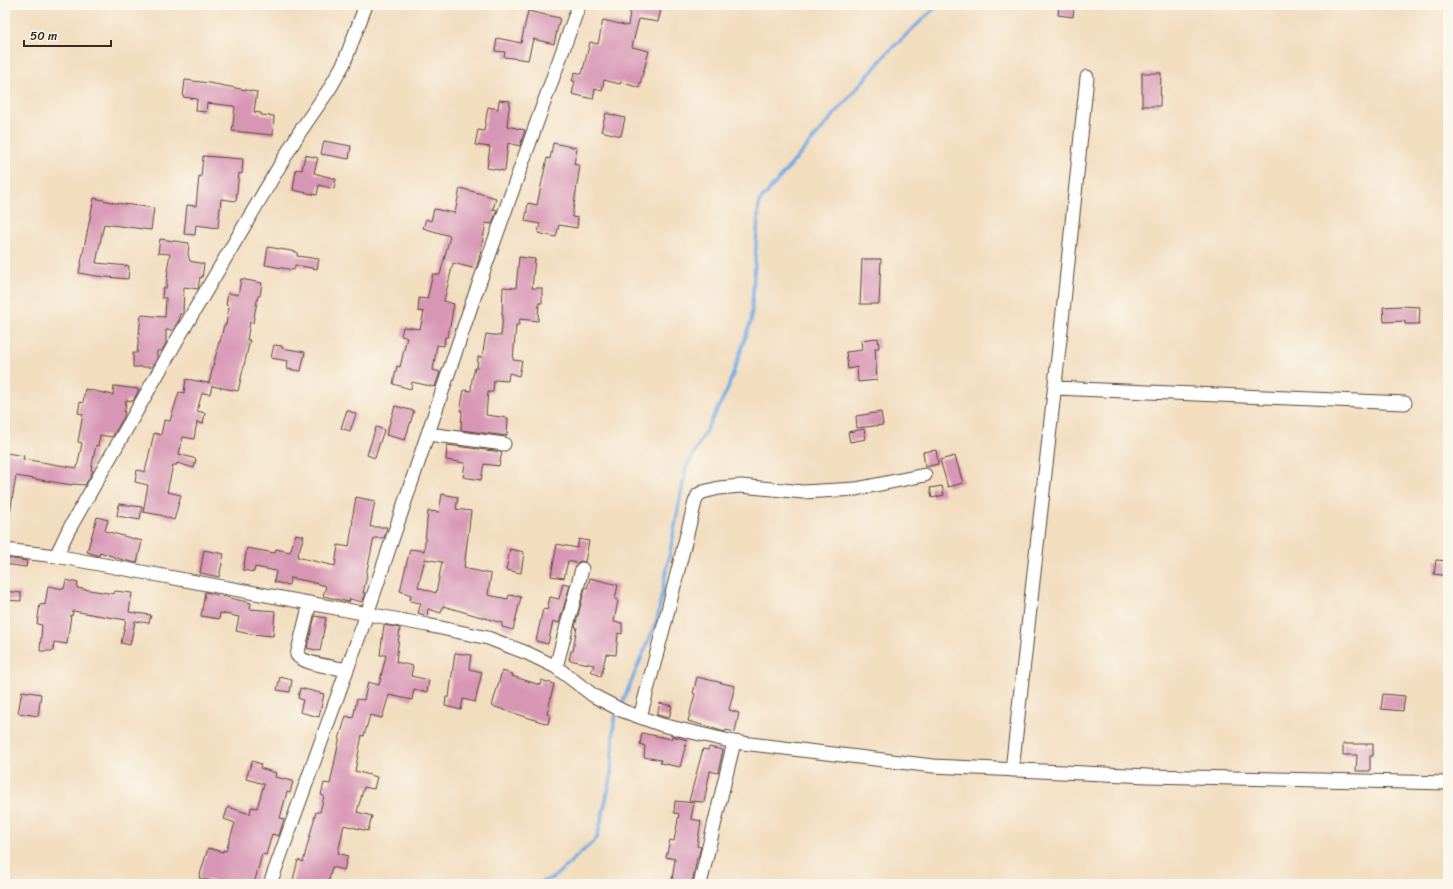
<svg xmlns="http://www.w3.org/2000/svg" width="1453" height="889" viewBox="0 0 1453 889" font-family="Sriracha,sans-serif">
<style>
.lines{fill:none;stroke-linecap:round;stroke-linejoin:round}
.stream{stroke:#74abe3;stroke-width:3.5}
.building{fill:#d896b5;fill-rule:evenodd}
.street-casing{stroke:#564536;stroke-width:15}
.street{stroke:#fff;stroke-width:13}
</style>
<rect width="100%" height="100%" fill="#fbf7ec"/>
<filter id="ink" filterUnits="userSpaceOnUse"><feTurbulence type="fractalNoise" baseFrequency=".025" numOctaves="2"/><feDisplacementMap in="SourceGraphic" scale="8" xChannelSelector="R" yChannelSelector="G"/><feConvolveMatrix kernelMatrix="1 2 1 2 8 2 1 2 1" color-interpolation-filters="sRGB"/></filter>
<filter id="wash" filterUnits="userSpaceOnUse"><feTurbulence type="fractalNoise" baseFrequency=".012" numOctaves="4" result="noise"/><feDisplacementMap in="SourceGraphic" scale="16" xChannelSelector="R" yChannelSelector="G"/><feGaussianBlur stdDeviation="0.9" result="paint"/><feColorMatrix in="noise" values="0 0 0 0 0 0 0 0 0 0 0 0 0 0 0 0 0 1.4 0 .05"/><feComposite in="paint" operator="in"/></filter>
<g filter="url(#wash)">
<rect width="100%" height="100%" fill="#f2ddbf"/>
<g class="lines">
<path class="stream" d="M621 706 657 620 686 468 727 391 751 321 759 202 888 52 938 5
M535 884 553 878 597 838 611 778 614 721 618 711"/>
</g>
<g id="blocks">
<path class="building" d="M631 5 661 9 658 22 639 19 632 47 649 51 639 88 621 82 620 84 604 80 602 91 595 89 593 99 572 94 575 81H572L575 72 582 74 590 42 598 44 603 20 628 26Z
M1059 6 1074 7 1073 17 1058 15Z
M528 11 560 18 554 44 533 39 528 60 504 57 505 52 495 51 497 38 521 43Z
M1142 73H1161L1160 106H1142Z
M185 80 209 83 257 92 254 112 261 113V115L274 116 273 135 232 131 235 107 233 106 207 103 206 112 196 111 197 99 183 97Z
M499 100 510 101 507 126 525 130 520 146 508 143 505 171 487 168 490 147 475 145 478 130 484 131 488 107 498 109Z
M606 113 625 118 621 136 601 131Z
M324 141 351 146 349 159 321 154Z
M553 143 577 148 574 164 580 166 572 217 578 218 577 228 559 225 556 237 538 233 540 224 525 221 528 203 537 205 547 158 550 159Z
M305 155 318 158 314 173 336 179 334 189 319 185 317 195 293 190 296 169 302 170Z
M203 156 243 159 242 174 239 173 236 201 221 199 218 228 196 225 195 235 184 234 187 205 196 206 199 176 201 177Z
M460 188 496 198 493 209 497 210 492 224 486 223 479 259 476 269 453 263 444 301 454 304 448 337H445L444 346 437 345 433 370 440 372 435 387 412 382 411 389 393 384 397 366 400 367 407 337 401 336 403 327 420 329 424 312 418 311 419 298 427 299 433 274 440 275 450 236 423 228 426 219 431 221 434 209 455 213Z
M94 198 116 203 154 208 151 230 104 224 96 263 129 266 128 279 96 276 79 273Z
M160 239 189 243 188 254 190 261 204 264 202 278 200 277 198 289 184 287 183 314H180L179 320 173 330H166V343L162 351H157V359L152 367H133V353H137L141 315 165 317 166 298H162L163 288H166L168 272 167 271 170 254 158 253Z
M268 247 297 252V256L319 259 317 269 295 265 294 270 265 265Z
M519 257 535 259 532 288H542V303H539L538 321 520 319 519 325H516L513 360 522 361 519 376 509 373 508 381 494 380 493 392H488L486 415 508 418 507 434 506 436 461 430 462 411H460L464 390 471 391 472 379 475 368H477L478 357H482L486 334 501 336 503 315H502L503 287 516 288Z
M862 259H881L879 304H860Z
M241 279 262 283 260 296H258L253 323 250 322 247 340H250L238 391 212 386 210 394 202 393 197 411 205 413 203 424 197 422 194 439 183 437 179 454 196 459 194 468 177 463V465H173L167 492 181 495 174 520 160 515 143 512 148 485 135 482 137 470 145 472 154 433 161 435 164 420 170 421 179 392 184 393 186 379 209 383 219 342H220L224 325H226L229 306 226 305 228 293 238 295Z
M1401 306 1420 307 1419 324H1405V321L1384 322 1383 307Z
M878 338 879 348H875L877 380 858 382 857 367 848 369 846 352 862 350 861 340Z
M274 345 282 346V348L305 352 301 371 287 369 288 361 271 358Z
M114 386 138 389V392L133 401 126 400 124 417 112 437 100 435 98 446 96 445 91 470 93 471 85 485 72 484V485L16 476 10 512H5V462L7 453 24 456 23 459 77 468 82 443 78 442 83 414 78 413 80 402 83 403 85 389 113 395Z
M395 406 414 411 405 440 386 435Z
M347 410 356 414 350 431 341 428Z
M881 412 883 425 857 428 856 416Z
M376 427 384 430 375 458 367 455Z
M864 429 866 439 850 442 848 432Z
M447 445 502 452 499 466 484 464 481 480 463 477 465 463 446 460Z
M936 450 938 464 925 467 923 452Z
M955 456 963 483 948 487 940 460Z
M942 486 944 495 932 498 930 488Z
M442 494 458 497 456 509 471 511 464 568 491 574 488 595 508 599 509 595 521 597 513 630 502 627V623L443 606 441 613 428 609 427 616 418 613 421 603 410 601 411 595 400 591 410 549 424 551 428 511 439 512ZM425 559 442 562 436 593 418 587Z
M356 497 375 501 370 527H387L384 538H374L366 575 367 576 363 593H366L362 602 350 599 349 602 323 596 326 586 307 581 290 578 289 585 274 582 276 571 255 567 254 572 243 570 247 548 275 553 276 549 290 552 296 534 304 536 297 557 335 566 338 545 349 547 353 520H352Z
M119 504 142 507 140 520 117 516Z
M97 517 108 520 105 531 142 541 137 563 123 560 100 552 99 556 87 552Z
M579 539 589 541 585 562 580 561 577 563 568 561 564 578 551 576 557 544 577 548Z
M510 549 524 552 521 573 506 570Z
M204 550 224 554 219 577 200 573Z
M5 558 27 561 26 567 5 564Z
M1436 560 1448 561V576L1434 574Z
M590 578 618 585 615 599 618 600 614 622 622 623V634L618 633 616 655 606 654 601 677 591 671 594 665 569 660 571 651H573L575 638 577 627H575L585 588H587Z
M66 580 78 583 77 588 114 594 115 591 132 593 129 612 151 615 149 623 135 621 130 645 121 643 126 620 73 611 72 616 71 615 67 644 54 642 53 651H40L42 625 37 624 40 604 45 605 48 586 64 589Z
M563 583 570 585 559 623 553 621 548 644 536 641 543 609 547 610 550 597 559 599Z
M5 591 21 593V601L5 600Z
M205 592 251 603 250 609 275 611 273 636 250 634 236 631 239 617 220 613 219 619 201 616Z
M315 616 326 618 320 651 307 648Z
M384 625 400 628 396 662 413 666 411 676 429 680 427 692 414 689 412 700 389 695 382 718 370 715 364 736 362 735 355 771 377 777 374 789 364 787 357 812 372 816 368 831 344 825 338 853 348 856 344 870 332 867 328 884H292L298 860 303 862 316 812H320L324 796 321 795 324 783 330 784 340 736 346 716 353 718 357 699 364 700 368 682 379 685 386 655H380Z
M455 653 471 655 469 669 482 672 475 702 463 699 461 710 445 706 446 697H449Z
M502 671 513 674 512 676 540 685 541 680 554 684 547 714 550 715 548 724 492 706Z
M280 677 292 680 290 692 277 690Z
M697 677 735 686 729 710 739 713 735 732 726 730 725 732 688 721 695 694 693 693Z
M300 688 324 694 319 717 300 712 303 700 298 698Z
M22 691 41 694 38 716 18 713Z
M1383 694 1405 696 1403 711 1381 709Z
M660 703 672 706 669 718 657 715Z
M642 733 671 739 672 736 687 740 680 767 660 763 661 760 644 757 645 746 640 744Z
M1343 744H1373V756H1370V771H1356L1357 755H1343Z
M709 747 723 750 718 773 710 771 704 802 689 801 703 749 708 750Z
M252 761 261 764 260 768 276 773 275 777 293 781 290 793 287 792 280 818 284 819 279 836 272 834 266 855 262 854 254 884H215L216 882 199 878 208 848 223 852V850L226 851 235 823 224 819 228 807 250 814 251 807 257 808 264 784 246 779Z
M675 801 694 803 691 819 701 821 697 846 701 847 698 858H697L692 884H681V881L672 880 675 859 666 857 670 840 674 841 679 814 674 813Z"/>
</g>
</g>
<g filter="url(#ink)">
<use href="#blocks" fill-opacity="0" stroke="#564536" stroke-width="1"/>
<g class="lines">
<defs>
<path id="street" d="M1055 388 1405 403
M428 434 504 444
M5 550 56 556 427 625 488 638 527 653 556 667 594 696 623 711 662 725 734 742 933 766 1148 776 1448 783
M56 556 68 531 177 340 299 133 330 88 344 63 366 5
M310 603 297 655C303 664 335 667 347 670
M556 667 582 569
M640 717 666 618 695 502 698 495 703 492 719 488 741 486 803 492 856 489 925 475
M1012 770 1062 321 1087 77
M270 884 367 614 471 306 579 5
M700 884 734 742"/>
</defs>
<use href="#street" class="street-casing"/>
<use href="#street" class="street"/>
</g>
</g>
<rect width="1453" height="889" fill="none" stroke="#fbf7ec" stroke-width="20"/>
<path d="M24 40v6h87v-6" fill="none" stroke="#3b2a1e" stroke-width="2"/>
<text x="30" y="40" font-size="12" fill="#3b2a1e" stroke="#fbf7ec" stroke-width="3" paint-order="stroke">50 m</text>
</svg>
